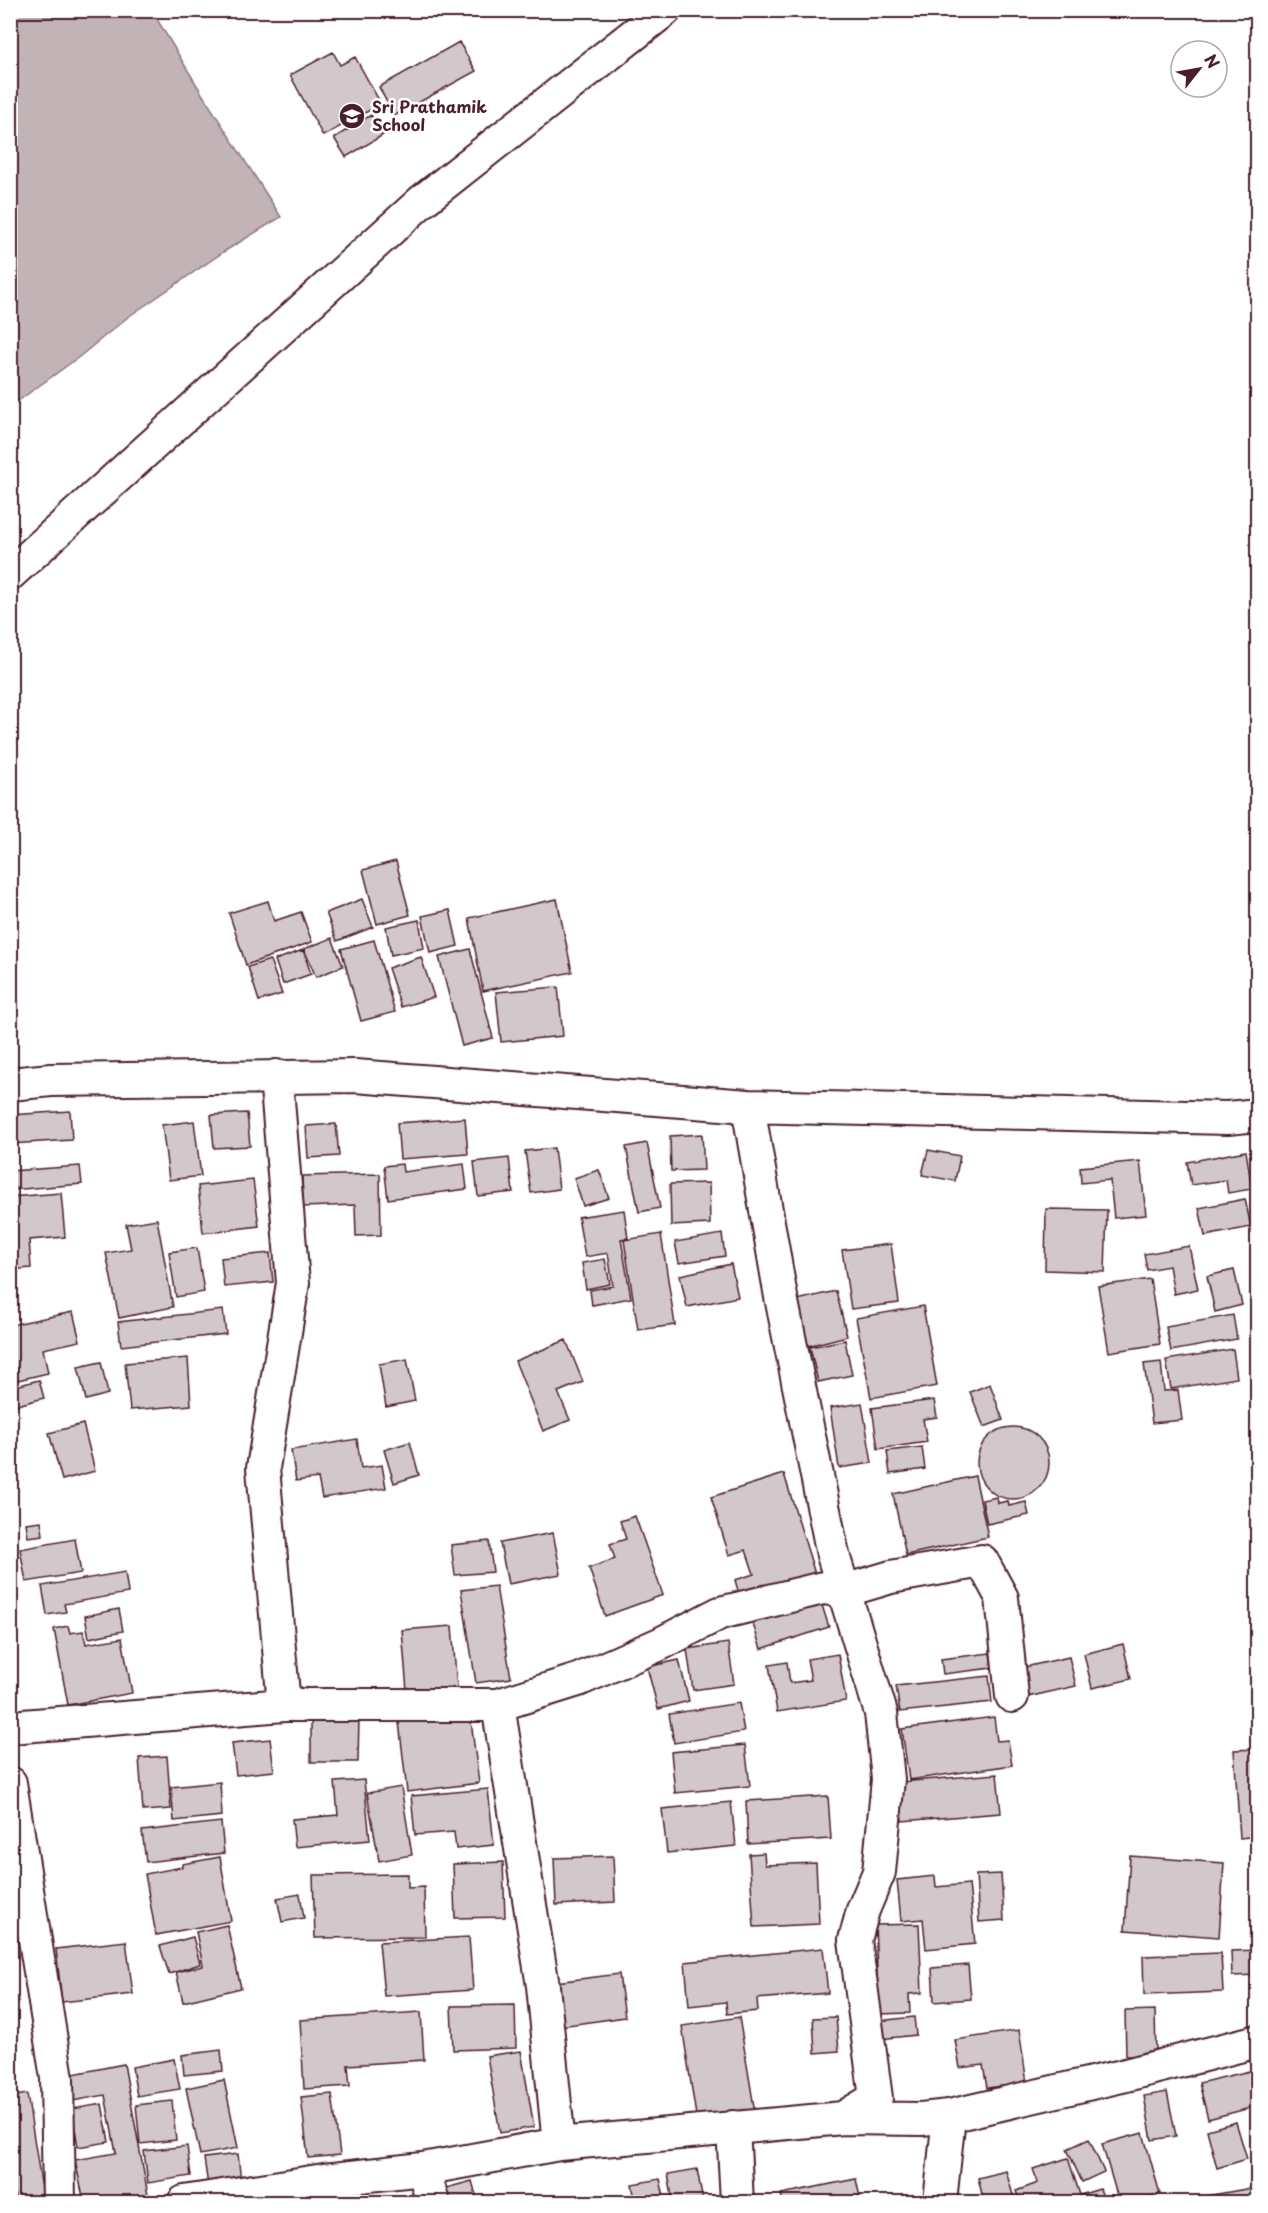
<svg xmlns="http://www.w3.org/2000/svg" width="1268" height="2213" viewBox="0 0 1268 2213" font-family="'Playpen Sans',sans-serif">
<style>
.water{fill:#c1b3b6;stroke:#91787e;stroke-width:1.5}
.building{fill:#d2c7cb;stroke:#4a1f2b;stroke-width:1.5}
.lines{fill:none;stroke-linecap:round;stroke-linejoin:round}
.street-casing{stroke:#4a1f2b;stroke-width:36}
.street{stroke:#fff;stroke-width:32}
.labels{text-anchor:middle;stroke-width:5;stroke-linejoin:round;paint-order:stroke}
.poi-label{font-size:16px;font-weight:bold;fill:#4a1f2b;stroke:#fff;text-anchor:start}
</style>
<rect width="100%" height="100%" fill="#fff"/>
<filter id="ink" filterUnits="userSpaceOnUse"><feTurbulence type="fractalNoise" baseFrequency=".0167" numOctaves="2"/><feDisplacementMap in="SourceGraphic" scale="12" xChannelSelector="R" yChannelSelector="G"/><feConvolveMatrix kernelMatrix="1 2 1 2 8 2 1 2 1" color-interpolation-filters="sRGB"/></filter>
<g filter="url(#ink)">
<path class="water" d="M11 10 152 11 204 97 281 217 225 251 128 317 79 357 11 406Z"/>
<path class="building" d="M459 42 476 71 394 116 379 87Z
M333 52 340 65 355 57 381 104 323 136 290 75Z
M371 115 383 135 346 157 334 138Z
M396 861 410 915 377 924 363 870Z
M362 899 373 927 337 941 326 913Z
M557 899 572 972 483 991 469 918Z
M268 901 274 921 301 912 312 942 246 965 229 913Z
M450 910 458 946 430 953 422 916Z
M419 920 424 948 391 955 386 927Z
M332 938 343 966 316 977 304 949Z
M374 940 395 1012 361 1021 341 949Z
M470 949 493 1038 462 1046 439 957Z
M303 950 311 974 283 984 275 960Z
M421 957 434 997 401 1007 388 968Z
M270 960 282 994 259 1001 248 967Z
M558 987 563 1036 501 1042 496 992Z
M70 1111 72 1140 10 1144V1115Z
M247 1113 250 1146 214 1148 211 1115Z
M465 1118 468 1154 400 1159 397 1123Z
M194 1121 201 1176 169 1180 162 1125Z
M336 1124 339 1156 308 1158 306 1126Z
M702 1134 704 1170 671 1171 670 1136Z
M647 1143 660 1208 639 1212 626 1147Z
M554 1148 559 1189 531 1193 525 1151Z
M928 1150 960 1156 955 1181 922 1175Z
M1246 1151 1252 1189 1228 1193 1226 1180 1191 1185 1187 1162Z
M509 1158 513 1192 478 1196 474 1162Z
M1140 1161 1146 1215 1114 1218 1110 1180 1081 1183 1080 1167Z
M402 1164 403 1172 464 1164 467 1189 388 1199 384 1166Z
M80 1166 82 1184 10 1190V1171Z
M599 1170 609 1198 583 1206 574 1178Z
M380 1174 381 1235 356 1236 355 1205 303 1207 302 1176Z
M253 1180 259 1226 203 1233 198 1186Z
M709 1183 710 1224 671 1226 670 1184Z
M61 1193 65 1237 29 1240 31 1268 10 1270V1197Z
M1245 1199 1251 1227 1205 1236 1199 1208Z
M1046 1209 1107 1210 1105 1272 1045 1270Z
M624 1210 628 1238 621 1239 631 1298 592 1305 590 1290 613 1286 608 1253 585 1257 578 1217Z
M157 1219 173 1307 119 1318 106 1253 131 1249 126 1224Z
M661 1234 675 1325 638 1330 624 1240Z
M722 1234 725 1256 679 1263 675 1242Z
M891 1244 899 1303 851 1309 842 1250Z
M1189 1246 1198 1289 1174 1294 1169 1266 1147 1270 1144 1254Z
M197 1248 204 1292 176 1297 169 1252Z
M270 1253 273 1282 224 1287 221 1258Z
M605 1259 610 1284 586 1289 582 1263Z
M731 1264 738 1297 687 1307 680 1275Z
M1234 1270 1242 1305 1215 1312 1207 1276Z
M1150 1279 1160 1344 1109 1352 1098 1286Z
M836 1291 847 1336 808 1346 797 1300Z
M923 1306 937 1386 871 1398 856 1318Z
M223 1310 226 1334 121 1346 118 1322Z
M73 1312 80 1341 43 1349 48 1373 18 1380 10 1347V1325Z
M1233 1315 1237 1339 1171 1351 1166 1327Z
M566 1340 583 1382 558 1392 570 1420 543 1431 515 1361Z
M845 1340 852 1375 818 1382 810 1347Z
M1233 1349 1237 1378 1171 1389 1166 1360Z
M188 1358 191 1405 130 1410 125 1363Z
M407 1359 415 1401 386 1407 379 1364Z
M101 1362 108 1394 86 1400 78 1367Z
M1161 1362 1164 1391 1178 1390 1182 1420 1152 1423 1144 1364Z
M39 1380 44 1398 17 1405 12 1387Z
M990 1384 1003 1420 984 1427 970 1392Z
M934 1400 937 1417 923 1419 927 1442 878 1449 872 1408Z
M862 1403 872 1463 839 1468 830 1408Z
M83 1424 95 1471 62 1480 49 1433Z
M977 1463a36 36 0 1 1 72 0a36 36 0 1 1-72 0Z
M357 1439 361 1468 382 1465 386 1488 322 1498 318 1478 296 1481 291 1450Z
M410 1442 419 1475 394 1483 384 1450Z
M922 1447 925 1469 890 1474 887 1451Z
M784 1474 815 1574 740 1598 735 1580 754 1574 746 1550 729 1555 711 1497Z
M975 1476 988 1537 906 1555 893 1494Z
M997 1497 998 1503 1008 1501 1009 1506 1026 1502 1029 1515 987 1524 982 1500Z
M635 1516 663 1595 605 1616 589 1568 615 1559 610 1544 626 1539 620 1521Z
M41 1521 43 1535 28 1537 26 1523Z
M553 1533 561 1574 508 1584 500 1543Z
M10 1536 18 1568 10 1569Z
M75 1539 81 1573 26 1582 20 1549Z
M489 1541 493 1572 455 1575 451 1545Z
M125 1572 128 1593 64 1604 66 1612 47 1615 42 1586Z
M496 1586 511 1678 476 1683 461 1590Z
M820 1599 829 1627 761 1649 752 1621Z
M119 1609 123 1631 89 1638 85 1616Z
M68 1626 70 1633 83 1631 86 1644 122 1638 132 1693 68 1705 54 1629Z
M452 1626 457 1688 407 1691 402 1630Z
M728 1643 734 1684 693 1690 687 1649Z
M1123 1644 1131 1679 1092 1688 1084 1654Z
M990 1653 992 1668 943 1674 941 1659Z
M838 1654 846 1701 777 1712 769 1665 787 1662 790 1683 811 1680 807 1659Z
M1069 1657 1076 1686 1023 1698 1016 1669Z
M679 1660 689 1701 658 1709 647 1667Z
M989 1676 992 1702 900 1712 896 1686Z
M739 1703 744 1732 674 1743 669 1714Z
M470 1713 479 1783 407 1792 399 1722Z
M994 1717 997 1741 1008 1740 1012 1765 909 1780 902 1729Z
M311 1719H359L358 1762H311Z
M270 1739 274 1771 236 1775 232 1743Z
M745 1745 750 1786 675 1793 671 1752Z
M1258 1749V1836L1240 1838 1234 1750Z
M167 1756 171 1809 143 1811 139 1758Z
M997 1774 1001 1813 902 1821 899 1782Z
M364 1780 370 1840 295 1847 292 1819 338 1815 335 1782Z
M220 1782 222 1816 174 1821 171 1787Z
M401 1787 412 1855 379 1861 367 1793Z
M488 1789 494 1845 456 1849 454 1832 415 1835 411 1796Z
M828 1796 831 1839 748 1844 746 1801Z
M731 1802 736 1846 667 1853 662 1809Z
M221 1822 224 1853 146 1862 142 1831Z
M764 1853 765 1865 816 1863 819 1924 754 1927 749 1854Z
M613 1856 615 1902 556 1905 554 1858Z
M1130 1856 1224 1863 1219 1937 1125 1930Z
M220 1857 231 1921 156 1935 145 1874 182 1867V1864Z
M503 1862 505 1917 455 1918 453 1864Z
M408 1874V1888L424 1887 425 1937 315 1938 313 1875Z
M1001 1874 1004 1920 979 1922 976 1875Z
M935 1876 936 1887 969 1884 975 1944 926 1949 923 1919 901 1921 897 1880Z
M300 1894 304 1918 282 1922 277 1898Z
M919 1924 922 1993 909 1994 910 2013 879 2014 875 1925Z
M227 1925 241 1988 183 2002 176 1972 203 1966 196 1932Z
M193 1937 200 1964 169 1974 160 1946Z
M469 1937 473 1990 384 1996 379 1942Z
M126 1941 133 1994 62 2002 56 1949Z
M823 1948 828 1993 757 1999 758 2011 727 2014 726 2002 689 2006 685 1962Z
M1258 1950V1975L1232 1976 1231 1951Z
M1221 1953 1223 1992 1144 1995 1143 1956Z
M968 1965 971 1999 934 2002 932 1968Z
M619 1974 625 2017 561 2026 556 1982Z
M515 2005 516 2048 453 2050 451 2006Z
M1155 2010 1156 2055 1126 2056 1125 2011Z
M421 2012 424 2060 348 2065 350 2086 304 2089 300 2020Z
M739 2017 755 2113 697 2122 682 2026Z
M836 2017 839 2051 815 2053 813 2018Z
M914 2017 916 2035 880 2039 878 2021Z
M1019 2030 1027 2083 987 2088 983 2065 960 2068 955 2040Z
M221 2050 223 2071 184 2075 182 2055Z
M521 2051 534 2127 500 2133 487 2056Z
M174 2059 180 2089 137 2096 132 2067Z
M124 2064 148 2195 105 2202H84L75 2160 116 2153 105 2095 73 2101 68 2075Z
M1258 2069V2106L1208 2119 1199 2083Z
M224 2080 238 2148 200 2155 186 2088Z
M1167 2092 1176 2136 1152 2140 1144 2096Z
M27 2094 44 2202H16L10 2170V2097Z
M332 2094 340 2155 308 2158 301 2097Z
M172 2101 176 2140 140 2144 136 2105Z
M102 2104 109 2142 78 2147 72 2109Z
M1236 2122 1247 2159 1217 2168 1207 2130Z
M1143 2133 1160 2194 1131 2202H1119L1102 2144Z
M1089 2139 1104 2172 1082 2182 1067 2149Z
M187 2146 191 2176 148 2183 144 2151Z
M238 2154 241 2182 208 2186 204 2158Z
M1068 2158 1080 2195 1100 2189 1105 2202H1020L1016 2191 1038 2183 1033 2169Z
M697 2169 703 2202H673L668 2174Z
M1006 2171 1015 2202H998L996 2198 984 2202 978 2178Z
M660 2179 665 2202H617L635 2199 632 2184Z
M856 2179 861 2202H783L781 2194Z
M472 2181 478 2202H449L446 2188Z
M1258 2187V2202H1172Z"/>
<g class="lines">
<defs>
<path id="street" d="M10 574 421 202 665 10
M276 1076 293 1283 263 1468 284 1705
M10 1084 51 1080 355 1076 748 1106 1227 1118 1258 1115
M748 1106 781 1297 833 1555 881 1713 888 1779 879 1872 863 1910 855 1940 876 2098 843 2118
M498 1705 543 1986 559 2144
M10 1727 284 1705H498L578 1680 660 1644 720 1613 823 1588 844 1591 891 1577 982 1561 1002 1598 1012 1696
M10 1783 57 2078 59 2202
M733 2127 737 2202
M423 2169 433 2202
M184 2202 324 2180 423 2169 559 2144 843 2118 921 2119 949 2116 1122 2076 1258 2041
M940 2202 949 2116"/>
</defs>
<use href="#street" class="street-casing"/>
<use href="#street" class="street"/>
</g>
</g>
<defs>
<symbol id="school-disc" viewBox="-11 -11 22 22"><circle r="9.5" fill="#4a1f2b" stroke="#fff"/><path d="M0-5L7-2L0 1L-7-2ZM-4 1L0 2.5L4 1V4Q0 6-4 4Z" fill="#fff"/></symbol>
</defs>
<g fill-rule="evenodd">
<use href="#school-disc" x="337" y="101" width="30" height="30"/>
</g>
<g class="labels">
<g class="poi-label">
<text x="372" y="113">Sri Prathamik<tspan x="372" dy="18">School</tspan></text>
</g>
</g>
<rect width="1268" height="2213" fill="none" stroke="#fff" stroke-width="36"/>
<rect x="18" y="18" width="1232" height="2177" fill="none" stroke="#4a1f2b" stroke-width="2" filter="url(#ink)"/>
<g transform="translate(1199 69) rotate(59)"><circle r="28" fill="#ffffff" stroke="#b7a5aa" stroke-width="1.5"/>
<path d="M0-4.5L10 22L0 15L-10 22Z" fill="#4a1f2b"/>
<text y="-9" font-size="16" font-weight="bold" text-anchor="middle" fill="#4a1f2b">N</text>
</g>
</svg>
